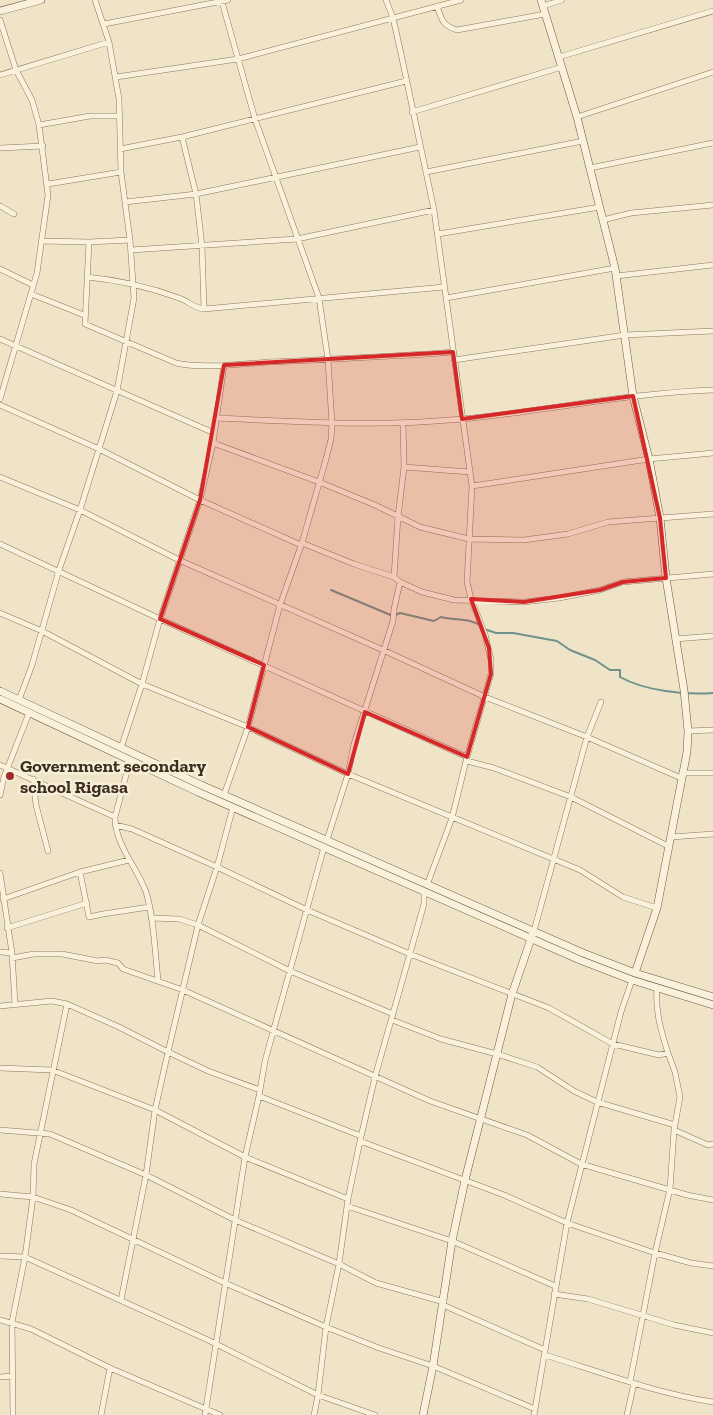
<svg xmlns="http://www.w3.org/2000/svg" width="713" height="1415" viewBox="0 0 713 1415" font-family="'Zilla Slab',serif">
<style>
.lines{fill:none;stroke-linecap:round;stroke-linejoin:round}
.stream{stroke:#6f938a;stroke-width:2}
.street-casing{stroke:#8d765c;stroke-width:6}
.secondary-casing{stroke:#6f573f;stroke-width:8}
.street{stroke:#faf1dc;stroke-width:5}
.secondary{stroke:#faf1dc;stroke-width:7}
.marked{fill:#d62828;fill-opacity:0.2;stroke:#d62828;stroke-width:4;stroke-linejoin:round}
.poi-dot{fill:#9e2a2b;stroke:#f7eed8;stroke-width:2}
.labels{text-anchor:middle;stroke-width:5;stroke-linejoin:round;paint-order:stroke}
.poi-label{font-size:18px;font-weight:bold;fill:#3d2e20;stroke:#f7eed8;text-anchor:start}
</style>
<rect width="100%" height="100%" fill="#f0e4c8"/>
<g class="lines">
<path class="stream" d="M331 590 393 616 400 613 434 621 441 617C455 621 468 617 481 626
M484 629 496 633H513L557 641 570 650 595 660 610 670H620V677C645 691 685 695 713 693"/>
<defs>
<path id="street" d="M386 0 393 18 400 49 434 210 472 486 467 582 471 599 485 634 491 660V674L467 757 452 818 427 885
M222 2 255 119 319 298 328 360 332 424 331 439 326 459 302 543 280 605 248 727 224 795
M437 6C442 20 442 25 457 30L545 14
M543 6 562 0
M0 20 16 70 32 100 39 125 48 195 37 273 0 399
M104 24 228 0
M559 57 713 11
M0 75 109 42
M116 77 238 59 461 0
M412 112 562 67
M577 117 713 72
M39 125 90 116H120
M182 137 196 194 202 246 204 309
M0 148 43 146
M120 149 182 137 406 81
M590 168 713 143
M426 172 583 141
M48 184 121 172
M125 202 196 194 420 147
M0 206 14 214
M603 220 631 213 713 205
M438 234 600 207
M42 241 89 242 130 240
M89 242 85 324 176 363C201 369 243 364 268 362 330 359 392 357 453 352
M131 250 297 239 434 210
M0 269 33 285
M616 276 713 265
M87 277C119 280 149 287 179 298 188 301 194 308 204 309L444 287
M31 294 84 315
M446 298 615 268
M0 339 214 433
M454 360 625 335 713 331
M0 405 99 449 200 500 301 545
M216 418C298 422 380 427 462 419 546 411 628 393 713 390
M213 443 319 482 375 505 420 527 469 539 524 540 568 534 608 522 713 514
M404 467 470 472
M0 477 80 510 179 560 383 650 485 697 587 737 681 778
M472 486 649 459 713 453
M302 543 354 564 394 577 400 582 422 592 454 600 524 602 559 598 600 590 623 582 713 574
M0 544 160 619 467 757
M394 577 398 517 404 467 403 424
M0 613 42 631 142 684 248 727 348 774 580 870 623 897 657 908
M675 639 713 636
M19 700 32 665 59 570 80 510 117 391 134 298 130 240 121 172 119 99 109 42 95 0
M688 731 713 730
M121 748 142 684 160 619 200 500 213 443 224 365
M130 760 115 817C115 845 137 867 146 892 154 917 155 953 158 980
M467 761 494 768 571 797 668 846
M0 765 115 817
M682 773H713
M33 779 36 805 48 851
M0 795 4 777 29 713
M115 825 132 829 217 867 307 910 410 954 549 1008 613 1044 659 1055 668 1053 675 1072 680 1097 674 1130 670 1189 655 1253 630 1382
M671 837 713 834
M327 840 348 774 354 744 393 621 394 609 400 582
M80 872 89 917 103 914 149 907
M0 873 12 953 15 1004
M3 899 80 872 129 860
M151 918 179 919 198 925 290 971 393 1014
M7 928 87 903
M534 931 587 737 601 702
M0 952 12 953
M12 958 34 954H62L98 961 105 960 118 963 123 969 183 990 430 1101 527 1135 581 1164 687 1195 713 1200
M657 987C655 1011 661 1031 668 1053
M0 1006 52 1001 67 1004 119 1027 168 1052 208 1071 260 1090
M392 1020 441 1039 497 1054 537 1067 574 1091 597 1102 675 1125
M0 1068 52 1070 155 1110 245 1157 348 1199
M259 1096 361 1136
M0 1130 50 1134 146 1175 235 1220 339 1264 376 1283 444 1302
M674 1130 708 1145 713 1144
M360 1141 504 1195 567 1223 655 1253 691 1263 713 1266
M0 1194 33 1197 71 1210 225 1283 326 1327 379 1348 433 1366 535 1409
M347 1206 452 1241 555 1286
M0 1256 25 1257 208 1340 318 1395 375 1415
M554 1294 588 1299 674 1325 713 1333
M121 1300 146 1175 155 1110 168 1052 198 925 217 867 233 807
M443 1305 545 1350
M0 1320 31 1329 110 1368 220 1415
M545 1355C600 1372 655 1393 713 1402
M0 1377 12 1376
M13 1415 12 1322 25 1257 33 1197 34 1164 67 1004
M101 1415 110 1368
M205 1415 245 1157 259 1096 265 1061 324 847
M314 1415 318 1395 326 1327 339 1264 348 1199 360 1141 375 1077 424 904V892
M534 1415 567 1223 621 1012 632 980
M627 1415 634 1383"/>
<path id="secondary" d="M541 0 577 117 615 268 633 396 649 459 660 518 666 578 684 690 688 731 687 752 657 908 635 973
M0 11 41 0
M0 691 201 785 583 953 635 973 713 997
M0 699 198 792 580 960 632 980 713 1005
M423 1415 433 1366 452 1241 465 1180 512 994 533 933"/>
</defs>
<use href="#street" class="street-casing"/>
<use href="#secondary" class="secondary-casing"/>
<use href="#street" class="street"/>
<use href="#secondary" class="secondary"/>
</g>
<path class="marked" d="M453 352 462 419 633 396 660 518 666 578 623 582 600 590 524 602 471 599 489 648 491 674 467 757 365 712 348 774 248 727 264 665 160 619 200 500 224 365Z"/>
<circle class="poi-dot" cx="10" cy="776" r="5"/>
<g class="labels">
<g class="poi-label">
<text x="20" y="772">Government secondary<tspan x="20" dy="21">school Rigasa</tspan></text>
</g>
</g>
</svg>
